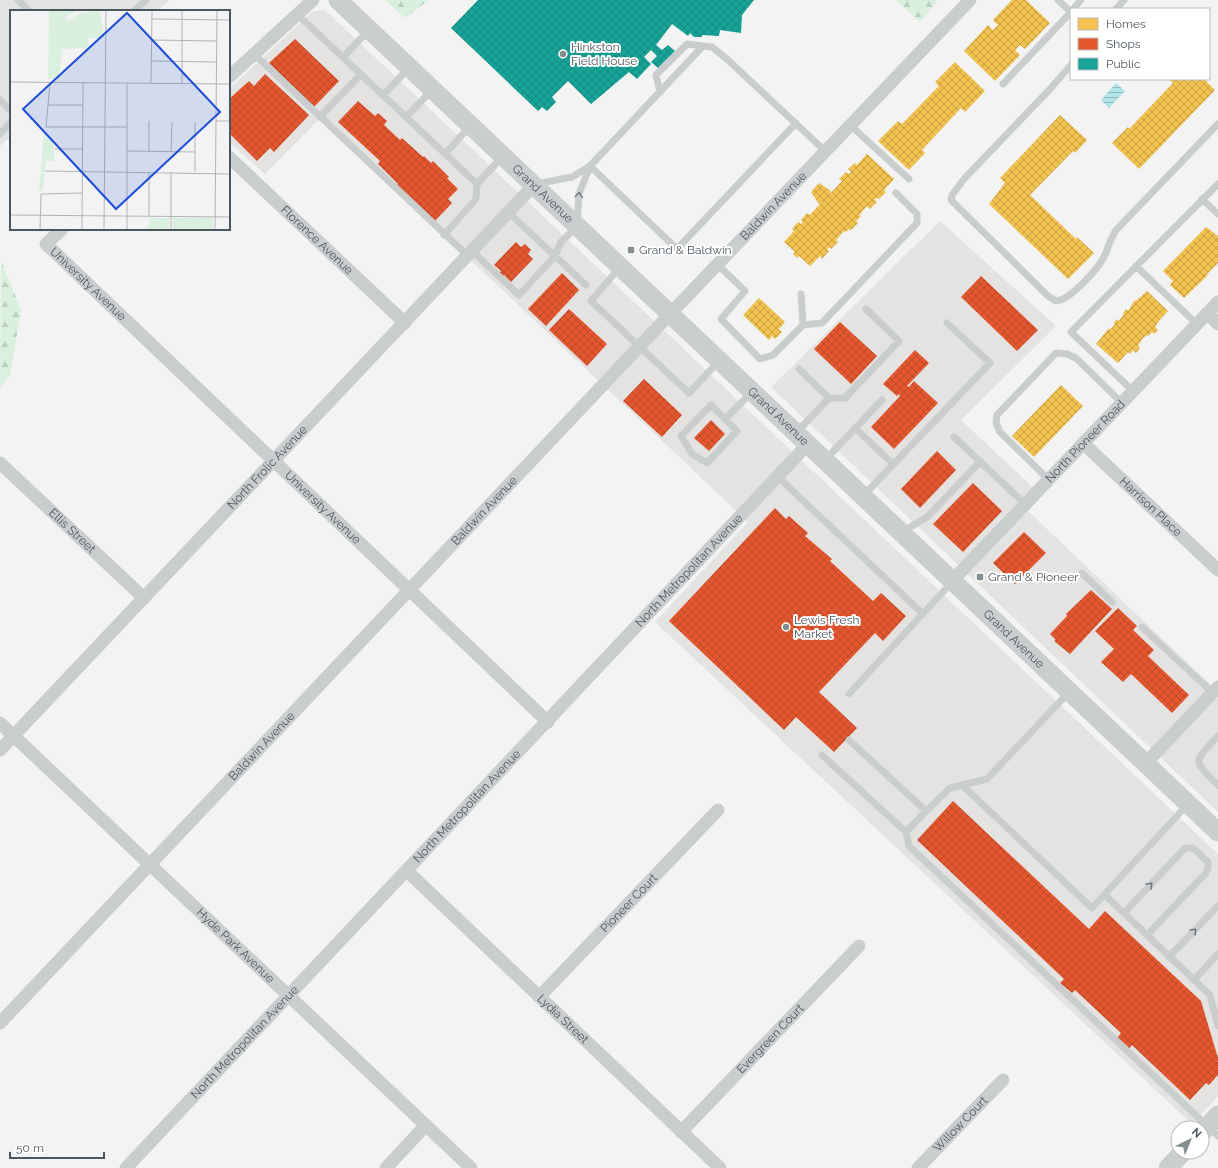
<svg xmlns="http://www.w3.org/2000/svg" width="1218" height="1168" viewBox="0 0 1218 1168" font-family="Raleway,sans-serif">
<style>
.commercial{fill:#e4e3e1}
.forest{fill:url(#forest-firs)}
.water{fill:url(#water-rules)}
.homes{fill:url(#homes-cross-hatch)}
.shops{fill:url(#shops-cross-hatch)}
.public{fill:url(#public-cross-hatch)}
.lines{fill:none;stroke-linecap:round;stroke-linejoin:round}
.lane{stroke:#cacdce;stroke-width:7}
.street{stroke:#cacdce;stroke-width:13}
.secondary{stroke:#cbcecf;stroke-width:19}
.oneway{stroke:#717a80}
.poi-dot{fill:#868e92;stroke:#fff;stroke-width:1.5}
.labels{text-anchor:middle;stroke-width:4;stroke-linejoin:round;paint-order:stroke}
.poi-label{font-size:12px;fill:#4b575e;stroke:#fff;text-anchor:start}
.street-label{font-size:12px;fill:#4b575e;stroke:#fff}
.inset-road{fill:none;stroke:#b0b5b7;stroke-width:1}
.view{fill:#1d4ed8;fill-opacity:0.15;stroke:#1d4ed8;stroke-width:2}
.inset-edge{fill:none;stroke:#4b575e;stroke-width:2}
</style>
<defs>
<pattern id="forest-firs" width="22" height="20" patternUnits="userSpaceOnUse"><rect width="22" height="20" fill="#d9f0df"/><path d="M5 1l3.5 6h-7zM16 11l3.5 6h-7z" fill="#bcd0c2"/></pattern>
<pattern id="water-rules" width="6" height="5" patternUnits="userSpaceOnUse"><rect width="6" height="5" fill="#b1e5ea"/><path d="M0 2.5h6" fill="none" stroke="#92bcc1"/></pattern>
<pattern id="homes-cross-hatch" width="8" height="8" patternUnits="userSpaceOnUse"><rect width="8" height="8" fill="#f2c14e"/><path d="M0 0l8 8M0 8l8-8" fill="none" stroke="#c6a044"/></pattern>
<pattern id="shops-cross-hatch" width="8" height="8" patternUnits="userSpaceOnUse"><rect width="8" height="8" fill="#e4572e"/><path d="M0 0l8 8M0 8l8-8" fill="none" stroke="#bb4b2a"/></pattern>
<pattern id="public-cross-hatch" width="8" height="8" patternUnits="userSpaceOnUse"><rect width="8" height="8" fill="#17a398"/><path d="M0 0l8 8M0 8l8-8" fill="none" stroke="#17887f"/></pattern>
</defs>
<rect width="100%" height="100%" fill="#f3f3f3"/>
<path class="commercial" d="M0 0H170L157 11H11V137L0 146Z
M325 10 1218 854V1096L1192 1124 655 622 748 522 320 118 265 174 229 142V89L313 11Z
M940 221 1056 326 961 420 1042 496 1028 511 1213 687 1218 682V812L771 387Z"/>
<path class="forest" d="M385 0H429L405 18Z
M896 0H938L920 22Z
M1 260 21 310 10 375 0 388Z"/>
<path class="water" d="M1116 83 1125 91 1109 108 1101 100Z"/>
<path class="homes" d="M1012 0H1026L1050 23 1025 49 1020 45 1015 50 1020 55 995 81 964 51 988 25 993 30 998 25 993 20Z
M955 62 985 91 965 112 961 108 922 150 925 153 909 170 878 141 898 121 902 124 939 86 935 82Z
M1168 79H1206L1205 80 1215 90 1139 169 1112 143 1128 127 1129 129 1173 83Z
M1060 115 1087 140 1075 153 1073 151 1030 195 1076 239 1077 237 1094 253 1068 279 989 204 1005 183 1000 178Z
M867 154 894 179 884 190 886 192 879 199 877 198 874 199 877 202 870 209 867 206 859 215 861 216 856 221 858 223 851 230 850 229 845 232 844 231 836 240 838 242 831 249 829 247 827 249 829 251 822 259 820 256 810 266 799 256 797 258 793 254 795 252 784 242 794 231 792 229 798 222 801 224 803 222 801 220 807 213 810 215 822 202 819 204 811 192 819 183 831 191 829 195 842 181 839 179 846 172 849 174 851 172 848 169 855 163 857 165Z
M1206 227 1218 236V263L1207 274 1208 275 1184 298 1170 285 1173 281 1163 271Z
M1147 291 1168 311 1158 322 1155 327 1158 330 1154 334 1152 332 1148 336 1146 335 1141 341 1138 346 1140 348 1136 353 1133 350 1130 354 1128 352 1118 363 1096 344 1109 328 1110 330 1115 324 1114 323 1117 319 1119 321 1124 314 1123 313 1126 309 1128 311 1135 300 1136 301Z
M759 298 785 322 779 329 782 332 775 339 772 336 769 340 743 315Z
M1061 385 1083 406 1034 457 1012 436Z"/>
<path class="shops" d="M295 39 339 81 314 107 269 63Z
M265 74 309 115 274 152 270 148 257 161 229 133V99L249 81 254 86Z
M358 101 375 116 378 113 387 121 384 125 400 140 402 138 423 157 424 156 431 163 433 161 449 177 447 178 458 189 448 199 452 203 434 222 396 186 398 184 378 164 380 161 338 122Z
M516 242 521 247 525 244 531 250 528 254 533 259 511 282 504 275 503 277 499 273 501 271 494 265Z
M562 273 579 290 546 326 528 309Z
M981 276 1038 330 1017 351 961 297Z
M569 309 607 344 587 366 549 330Z
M840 322 877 356 851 384 814 349Z
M915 350 929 363 907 386 909 387 914 381 938 403 894 449 871 427 900 396 899 394 897 396 883 384Z
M644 379 682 415 662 437 623 401Z
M711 420 725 434 709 451 694 438Z
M937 451 956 470 920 508 901 489Z
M973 483 1002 511 963 552 933 524Z
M775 508 786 519 789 516 808 533 805 536 832 559 830 561 873 601 881 593 906 616 883 641 875 633 819 692 857 728 834 752 796 717 784 730 669 621Z
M1024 532 1046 553 1015 584 993 563Z
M1091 590 1112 609 1070 654 1054 641 1056 640 1050 634 1067 616 1066 614Z
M1118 608 1137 626 1133 630 1154 650 1148 656 1189 695 1172 713 1131 674 1123 682 1101 662 1114 649 1095 631Z
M953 801 1089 929 1105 911 1201 1001 1218 1058V1075L1209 1085 1206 1083 1190 1100 1132 1045 1129 1049 1117 1038 1121 1033 1075 990 1072 993 1060 983 1064 979 917 840Z"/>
<path class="public" d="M478 0H754L742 15 741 33 720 30 719 36 702 35V37H694L690 33 688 36 672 24 656 45 662 50 668 45 675 51 658 68 651 62 657 56 651 50 644 57 651 64 637 79 629 72 591 104 568 81 552 97 556 102 547 111 542 107 538 111 451 28Z"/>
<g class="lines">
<path class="lane" d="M18 0 29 11
M1073 9 1081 0
M1116 9 1124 0
M134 11 146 0
M297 14 477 184 503 156
M254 54 467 255
M343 57 369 30
M1071 65 1050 89 964 179 952 195 951 200 1048 296 1056 301C1070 300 1097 270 1104 257 1109 247 1110 238 1117 229L1218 124
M1003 84 1071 12 1058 0
M660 92 656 75 687 44 703 46
M383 95 409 68
M0 100 11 111
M320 117 361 74
M406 117 432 90
M850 125 909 179
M0 134 11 122
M445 154 470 126
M590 166 677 249 796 123
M536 184 572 177 590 166 703 46 712 47 728 60 825 151
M1202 199 1218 214
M508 212 586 285
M444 235 476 199 477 184
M471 250 519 295 555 256 561 242 577 226 579 194 590 166
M717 264 745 291 721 319 760 359 773 355 803 325 822 323 917 223V214L896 193
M1136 266 1197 324
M620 267 591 301 689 393 719 361
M801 294 803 325
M799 369 829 398
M1133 391 1071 332 1218 184
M711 405 737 431 707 463 692 454 681 436Z
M725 419 752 392
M855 428 893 464
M797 432 829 398H845L899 341 866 309
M954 437 1025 504
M825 460 882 400
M778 477 923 614
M1049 480 1000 432 996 423 997 415 1056 353 1067 354 1076 358 1122 403
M863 496 990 363 947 323
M902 532 927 517 980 462
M1082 573 1112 602
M1142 627 1213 693
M849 694 952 582
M1218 736C1194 762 1191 759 1218 785
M849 740 926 811 950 788 987 779 1069 692
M822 755 906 832
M962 785 1092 908 1188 804
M926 811 906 832 909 846 1218 1136
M1105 895 1210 995 1218 1026
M1124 913 1185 848H1193L1208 862V868L1206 873 1147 935
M1169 957 1218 906
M1194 980 1218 954"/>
<g class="street">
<path d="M229 77 313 0"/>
<path id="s1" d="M229 157 405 323"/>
<path id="s2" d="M62 229 46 244 548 722"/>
<path d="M1207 313 1218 324"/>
<path id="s3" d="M1083 443 1218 570"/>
<path id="s4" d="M0 463 144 598"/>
<path id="s5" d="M952 581 1218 302"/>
<path id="s6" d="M0 723 471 1168"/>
<path id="s7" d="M0 750 534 185"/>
<path d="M1145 764 1218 687"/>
<path id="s8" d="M407 871 720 1168"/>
<path id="s9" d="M539 997 718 810"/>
<path id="s10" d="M0 1023 670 314 970 0"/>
<path id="s11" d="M681 1132 859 946"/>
<path id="s12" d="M126 1168 808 444"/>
<path d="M386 1168 426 1125"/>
<path id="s13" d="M918 1168 1003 1080"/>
</g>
<g class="secondary">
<path id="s14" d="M338 0 1218 832"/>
<path d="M1202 1132 1218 1115"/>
<path d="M1168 1168 1183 1152"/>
</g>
</g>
<defs><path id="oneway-chevron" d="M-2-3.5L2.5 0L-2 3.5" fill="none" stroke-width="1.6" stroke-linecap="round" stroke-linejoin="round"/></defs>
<g class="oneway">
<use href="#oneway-chevron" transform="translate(579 195) rotate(-82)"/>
<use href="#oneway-chevron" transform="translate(1150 885) rotate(-47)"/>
<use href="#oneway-chevron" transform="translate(1194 931) rotate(-46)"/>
</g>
<g class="poi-dot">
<circle cx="563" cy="54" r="4"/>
<rect x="627" y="246" width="8" height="8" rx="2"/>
<rect x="976" y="573" width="8" height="8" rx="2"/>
<circle cx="786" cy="627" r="4"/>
</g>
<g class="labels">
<g class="poi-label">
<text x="571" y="51">Hinkston<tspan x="571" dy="14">Field House</tspan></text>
<text x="639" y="254">Grand &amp; Baldwin</text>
<text x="988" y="581">Grand &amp; Pioneer</text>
<text x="794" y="624">Lewis Fresh<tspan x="794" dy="14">Market</tspan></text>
</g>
<g class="street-label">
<text dy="4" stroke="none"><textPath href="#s14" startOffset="282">Grand Avenue</textPath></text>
<text dy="4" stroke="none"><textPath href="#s10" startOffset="1125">Baldwin Avenue</textPath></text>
<text dy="4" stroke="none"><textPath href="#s1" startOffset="121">Florence Avenue</textPath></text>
<text dy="4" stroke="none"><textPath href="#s2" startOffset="80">University Avenue</textPath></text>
<text dy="4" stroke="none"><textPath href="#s14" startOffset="606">Grand Avenue</textPath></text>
<text dy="4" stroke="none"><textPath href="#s5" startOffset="193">North Pioneer Road</textPath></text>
<text dy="4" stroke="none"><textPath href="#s7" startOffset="389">North Frolic Avenue</textPath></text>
<text dy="4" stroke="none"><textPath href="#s3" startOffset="93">Harrison Place</textPath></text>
<text dy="4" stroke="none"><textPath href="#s2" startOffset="404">University Avenue</textPath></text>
<text dy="4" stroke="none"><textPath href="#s10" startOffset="705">Baldwin Avenue</textPath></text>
<text dy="4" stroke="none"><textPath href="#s4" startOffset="99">Ellis Street</textPath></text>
<text dy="4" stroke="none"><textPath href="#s12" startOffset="821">North Metropolitan Avenue</textPath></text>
<text dy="4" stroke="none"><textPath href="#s14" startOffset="930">Grand Avenue</textPath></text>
<text dy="4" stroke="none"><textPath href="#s10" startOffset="381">Baldwin Avenue</textPath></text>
<text dy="4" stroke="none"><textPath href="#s12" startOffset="497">North Metropolitan Avenue</textPath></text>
<text dy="4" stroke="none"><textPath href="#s9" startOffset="130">Pioneer Court</textPath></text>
<text dy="4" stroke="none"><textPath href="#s6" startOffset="324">Hyde Park Avenue</textPath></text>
<text dy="4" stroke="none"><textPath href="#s8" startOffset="215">Lydia Street</textPath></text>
<text dy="4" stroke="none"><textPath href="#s11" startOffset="129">Evergreen Court</textPath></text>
<text dy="4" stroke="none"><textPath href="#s12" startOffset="173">North Metropolitan Avenue</textPath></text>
<text dy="4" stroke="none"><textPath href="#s13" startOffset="61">Willow Court</textPath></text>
</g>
</g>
<g transform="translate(10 10)">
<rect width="220" height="220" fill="#f3f3f3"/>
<path d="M39 0H67L55 7 59 11 70 3 89 0 93 15V28H78V38L52 39 49 69H38ZM34 122 44 131V151H36L33 181H29ZM140 208H159V220H137Z" fill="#d9f0df"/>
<path d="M163 208H203V220H163Z" fill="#d9f0df"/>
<path class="inset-road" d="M142 9 220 10M141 30 207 31M141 51 207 52M0 72 220 74M40 73 36 117H117M141 73 142 0M172 74V0M38 95H73M206 111H220M185 112V162M45 139H73M117 141 185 142M139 142V111M161 142 162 112M35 161 220 164M139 162V206M0 205 220 207M30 220 31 184 73 183M72 220 73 73M94 220 96 0M117 220V73M161 220V162M205 220 207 0"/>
<path class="view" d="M117 3 210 102 106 199 13 99Z"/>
<rect width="220" height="220" class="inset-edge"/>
</g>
<rect x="1070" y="8" width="140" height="72" fill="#ffffff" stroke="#b7bcbf"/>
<rect x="1078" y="18" width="20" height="12" fill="#f2c14e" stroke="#b7bcbf"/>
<text x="1106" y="28" font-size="12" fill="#4b575e">Homes</text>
<rect x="1078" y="38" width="20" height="12" fill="#e4572e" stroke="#b7bcbf"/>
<text x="1106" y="48" font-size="12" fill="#4b575e">Shops</text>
<rect x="1078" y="58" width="20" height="12" fill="#17a398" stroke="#b7bcbf"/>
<text x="1106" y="68" font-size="12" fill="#4b575e">Public</text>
<g transform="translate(1190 1140) rotate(43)"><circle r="19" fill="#ffffff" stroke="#b7bcbf"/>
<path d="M0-3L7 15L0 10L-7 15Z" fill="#868e92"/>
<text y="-6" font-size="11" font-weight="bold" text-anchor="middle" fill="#4b575e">N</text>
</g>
<path d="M10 1152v6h94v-6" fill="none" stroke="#4b575e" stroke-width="2"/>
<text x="16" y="1152" font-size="12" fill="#4b575e" stroke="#ffffff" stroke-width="3" paint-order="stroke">50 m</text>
</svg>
